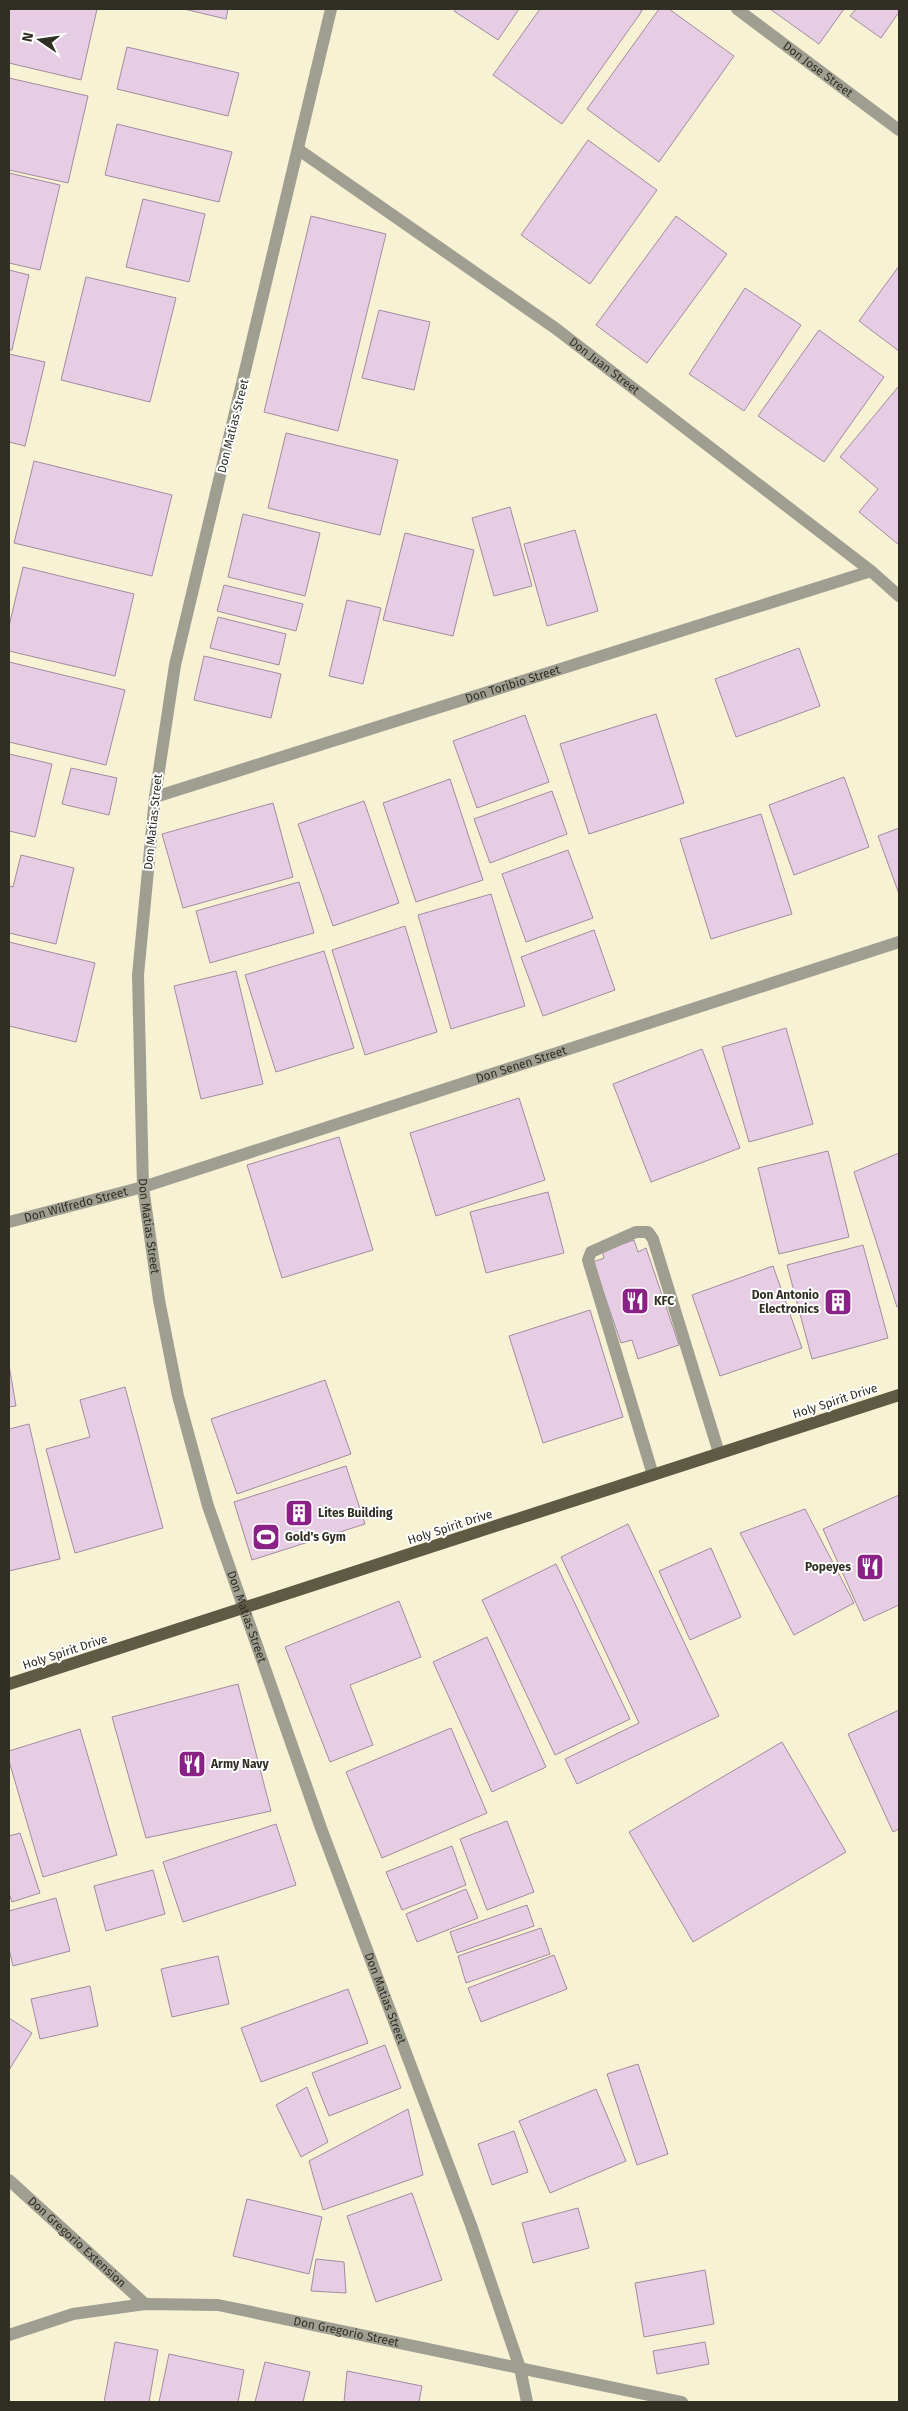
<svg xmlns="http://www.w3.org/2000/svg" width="908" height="2411" viewBox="0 0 908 2411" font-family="'Fira Sans',sans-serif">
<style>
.building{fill:#e6cde3;stroke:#a28ba0}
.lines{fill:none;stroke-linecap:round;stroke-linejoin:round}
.minor{stroke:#a09e91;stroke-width:12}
.major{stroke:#5e5a44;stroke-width:12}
.labels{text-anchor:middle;stroke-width:4;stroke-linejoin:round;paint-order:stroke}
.street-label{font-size:12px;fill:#312f24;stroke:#fff}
.poi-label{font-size:12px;font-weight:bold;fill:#312f24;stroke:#fff;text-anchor:start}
</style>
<rect width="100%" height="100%" fill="#f8f2d4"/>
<path class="building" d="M9 9H97L81 80 9 63Z
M184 9H228L226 19Z
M456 9H519L498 40 454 11Z
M540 9H639L642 11 562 124 493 75Z
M659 9H669L734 56 659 162 587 109Z
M770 9H844L819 44Z
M856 9H899V12L881 38 850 16Z
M127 47 239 73 228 116 117 89Z
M9 78 88 96 68 183 9 170Z
M117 124 232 152 219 202 105 175Z
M588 140 657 190 590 284 521 235Z
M9 173 60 185 40 270 9 263Z
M143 199 205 214 189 282 126 267Z
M311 216 386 234 338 431 264 412Z
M676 216 727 254 647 363 596 325Z
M899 266V351L859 321Z
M9 270 29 275 12 350H9Z
M86 277 176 298 150 402 61 380Z
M745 288 801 325 744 411 689 374Z
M379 310 430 322 414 390 362 378Z
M819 330 884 377 824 462 758 416Z
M9 354 45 362 25 446 9 442Z
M898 387H899V545L859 512 878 489 840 457Z
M286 433 398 460 380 535 268 508Z
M34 461 172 495 152 576 14 543Z
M510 507 532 586 494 596 472 518Z
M243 514 320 533 305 596 228 577Z
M575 530 598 611 547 626 524 544Z
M405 533 474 550 453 636 383 620Z
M23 567 134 594 115 676 9 651V626Z
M224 585 303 604 296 631 217 611Z
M347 600 381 608 363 684 329 676Z
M218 617 286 634 279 665 210 648Z
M799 648 820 706 736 737 715 679Z
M204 656 281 674 271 718 194 700Z
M9 662 125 690 106 765 9 742Z
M656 714 684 803 589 834 560 744Z
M525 715 549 782 477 808 453 741Z
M9 754 52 764 35 837 9 831Z
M71 768 117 778 109 815 62 804Z
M844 777 869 847 794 875 769 805Z
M450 779 483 880 416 902 383 803Z
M552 791 567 834 490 863 474 819Z
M364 801 399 903 333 926 298 824Z
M273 803 293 877 183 908 162 834Z
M761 814 792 914 711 939 680 839Z
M899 828V894L878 836Z
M568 850 593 918 526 942 502 874Z
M21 855 74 868 56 944 9 933V886L13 887Z
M299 882 314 933 210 963 196 911Z
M491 894 525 1006 451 1029 418 915Z
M405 926 437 1032 365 1055 332 950Z
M594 930 615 990 543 1016 521 957Z
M9 942 95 963 76 1042 9 1026Z
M324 951 354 1048 276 1072 245 975Z
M236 971 263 1084 201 1099 174 986Z
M786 1028 813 1124 749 1142 722 1047Z
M702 1049 740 1148 651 1182 613 1084Z
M519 1098 545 1180 436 1216 410 1133Z
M339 1137 373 1250 282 1278 247 1165Z
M828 1151 849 1237 779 1254 758 1168Z
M899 1153V1306L897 1307 854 1172Z
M548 1192 564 1253 486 1273 470 1212Z
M634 1240 638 1252 646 1248 679 1345 638 1359 632 1340 621 1343 593 1262 604 1258 602 1251Z
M863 1245 888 1338 812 1359 787 1265Z
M773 1266 802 1348 720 1376 692 1295Z
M590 1310 623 1417 543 1443 509 1336Z
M9 1365 16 1406 9 1407Z
M325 1380 351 1454 237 1494 211 1419Z
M125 1387 163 1528 75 1553 46 1449 90 1437 80 1400Z
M29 1424 60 1559 9 1571V1429Z
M346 1466 365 1524 252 1560 234 1502Z
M899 1495V1605L864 1621 823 1529Z
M805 1509 854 1603 794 1635 740 1533Z
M628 1524 719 1716 577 1784 565 1759 639 1723 561 1557Z
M711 1548 741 1617 690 1640 659 1571Z
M556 1564 630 1719 555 1755 482 1600Z
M399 1601 421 1657 350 1685 373 1745 330 1762 285 1647Z
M487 1637 546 1767 492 1792 433 1662Z
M238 1684 271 1811 146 1838 112 1717Z
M899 1710V1829L893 1832 848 1734Z
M451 1728 487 1813 382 1858 346 1772Z
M80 1729 117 1855 43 1877 9 1761V1751Z
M782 1742 846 1852 693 1942 629 1832Z
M507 1821 534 1892 487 1910 460 1839Z
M276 1824 296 1885 183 1922 163 1862Z
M20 1833 40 1893 12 1902 9 1893V1836Z
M452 1846 466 1885 402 1910 386 1872Z
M153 1870 165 1914 106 1931 94 1886Z
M466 1889 478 1918 417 1942 406 1914Z
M56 1898 70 1951 13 1966 9 1949V1911Z
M527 1905 534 1926 457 1953 450 1932Z
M541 1928 550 1954 466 1983 458 1956Z
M554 1955 567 1989 481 2022 468 1988Z
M218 1956 229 2004 172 2017 161 1969Z
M90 1986 98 2026 40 2039 31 1999Z
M348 1989 368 2043 261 2082 241 2028Z
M9 2018 32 2033 9 2070Z
M385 2045 401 2088 329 2116 312 2073Z
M638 2064 668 2154 637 2165 607 2074Z
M307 2087 328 2142 301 2157 276 2105Z
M596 2089 626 2161 550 2193 519 2121Z
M408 2109 423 2175 323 2210 309 2161Z
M514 2131 528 2172 492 2185 478 2144Z
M412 2193 442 2280 376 2302 347 2216Z
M247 2199 322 2217 309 2274 233 2256Z
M578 2208 589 2248 533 2263 522 2223Z
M316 2259 344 2262 346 2293 311 2291Z
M705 2270 714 2324 644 2337 635 2283Z
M115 2342 158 2350 149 2402H104Z
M705 2342 709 2364 657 2374 653 2351Z
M169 2354 244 2370 238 2402H159Z
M265 2362 310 2372 303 2402H255Z
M347 2371 422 2386 419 2402H344Z"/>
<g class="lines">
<g class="minor">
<path id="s1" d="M331 9 175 665 155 797 138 975 143 1187 159 1300 178 1396 208 1506 321 1828 471 2225 520 2368 527 2402"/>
<path id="s2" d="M737 9 899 130"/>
<path id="s3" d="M299 150 555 328 871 571 899 596"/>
<path id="s4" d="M155 797 871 571"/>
<path id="s5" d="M9 1222 143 1187 899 942"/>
<path d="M653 1475 588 1260 591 1252 636 1232H648L653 1239 719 1453"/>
<path id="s6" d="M9 2180 145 2304"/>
<path id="s7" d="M9 2335 73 2314 145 2304 218 2305 682 2402"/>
</g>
<path class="major" d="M9 1684 899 1395"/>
</g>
<defs>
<symbol id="restaurant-square" viewBox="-11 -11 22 22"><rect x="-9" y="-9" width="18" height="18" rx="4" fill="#8a2186" stroke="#fff"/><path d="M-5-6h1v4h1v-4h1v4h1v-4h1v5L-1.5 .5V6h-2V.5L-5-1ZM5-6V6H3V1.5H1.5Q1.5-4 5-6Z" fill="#fff"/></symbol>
<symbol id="building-square" viewBox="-11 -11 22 22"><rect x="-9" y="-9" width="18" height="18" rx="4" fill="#8a2186" stroke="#fff"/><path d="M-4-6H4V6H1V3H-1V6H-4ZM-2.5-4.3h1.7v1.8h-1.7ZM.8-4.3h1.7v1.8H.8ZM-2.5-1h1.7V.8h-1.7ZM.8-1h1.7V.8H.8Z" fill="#fff"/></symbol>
<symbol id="stadium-square" viewBox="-11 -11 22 22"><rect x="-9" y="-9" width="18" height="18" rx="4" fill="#8a2186" stroke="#fff"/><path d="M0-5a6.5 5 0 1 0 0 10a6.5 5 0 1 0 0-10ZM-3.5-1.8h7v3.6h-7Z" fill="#fff"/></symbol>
</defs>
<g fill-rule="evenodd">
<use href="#restaurant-square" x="619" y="1285" width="32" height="32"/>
<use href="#building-square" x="822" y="1286" width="32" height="32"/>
<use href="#building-square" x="283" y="1497" width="32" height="32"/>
<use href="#stadium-square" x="250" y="1521" width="32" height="32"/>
<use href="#restaurant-square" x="854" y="1551" width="32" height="32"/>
<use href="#restaurant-square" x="176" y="1748" width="32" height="32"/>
</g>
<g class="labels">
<g class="street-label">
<text dy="4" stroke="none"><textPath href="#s2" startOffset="101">Don Jose Street</textPath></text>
<text dy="4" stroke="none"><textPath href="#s3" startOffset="374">Don Juan Street</textPath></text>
<text transform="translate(233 426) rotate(-76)" y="4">Don Matias Street</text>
<text dy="4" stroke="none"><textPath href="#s4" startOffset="375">Don Toribio Street</textPath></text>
<text transform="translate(153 822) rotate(-84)" y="4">Don Matias Street</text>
<text dy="4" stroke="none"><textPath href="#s5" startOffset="536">Don Senen Street</textPath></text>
<text dy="4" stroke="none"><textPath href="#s5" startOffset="69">Don Wilfredo Street</textPath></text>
<text dy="4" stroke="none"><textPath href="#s1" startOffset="1238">Don Matias Street</textPath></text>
<text transform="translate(835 1401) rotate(-18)" y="4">Holy Spirit Drive</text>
<text transform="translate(450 1527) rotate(-18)" y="4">Holy Spirit Drive</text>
<text dy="4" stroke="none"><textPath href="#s1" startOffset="1642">Don Matias Street</textPath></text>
<text transform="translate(65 1652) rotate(-18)" y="4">Holy Spirit Drive</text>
<text dy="4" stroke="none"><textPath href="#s1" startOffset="2048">Don Matias Street</textPath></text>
<text dy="4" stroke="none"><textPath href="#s6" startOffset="92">Don Gregorio Extension</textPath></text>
<text dy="4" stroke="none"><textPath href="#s7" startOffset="344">Don Gregorio Street</textPath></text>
</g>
<g class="poi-label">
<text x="819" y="1299" text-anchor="end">Don Antonio<tspan x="819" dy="14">Electronics</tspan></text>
<text x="654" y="1305">KFC</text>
<text x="318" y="1517">Lites Building</text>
<text x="285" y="1541">Gold's Gym</text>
<text x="851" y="1571" text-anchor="end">Popeyes</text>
<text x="211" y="1768">Army Navy</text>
</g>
</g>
<rect width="908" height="2411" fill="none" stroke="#312f24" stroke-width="20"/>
<g transform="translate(40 40) rotate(283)" stroke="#ffffff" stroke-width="4" paint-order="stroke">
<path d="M0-4L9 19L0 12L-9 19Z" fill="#312f24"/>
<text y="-8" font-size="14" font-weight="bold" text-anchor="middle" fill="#312f24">N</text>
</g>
</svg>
